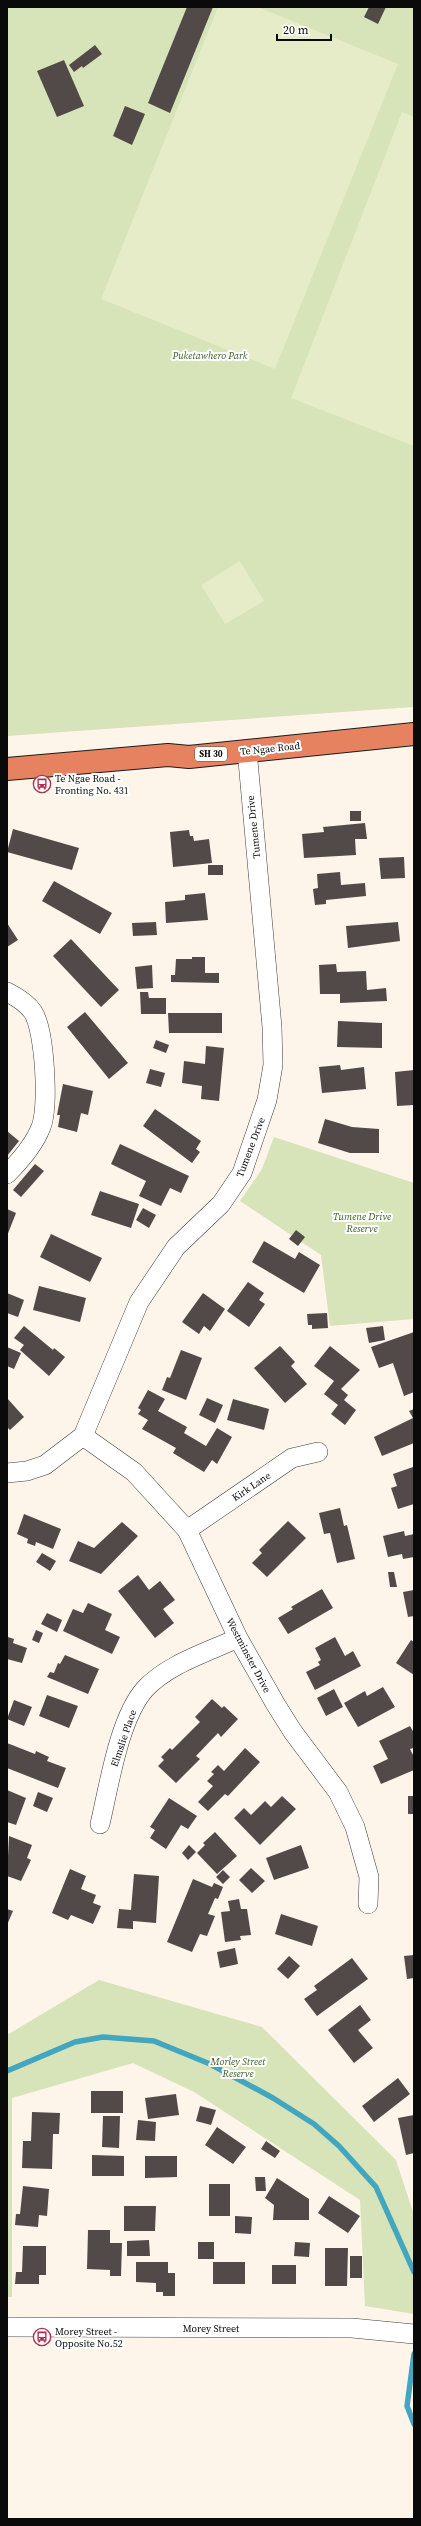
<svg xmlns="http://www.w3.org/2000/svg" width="421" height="2526" viewBox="0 0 421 2526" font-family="'Source Serif 4',serif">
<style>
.green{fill:#d7e3b8}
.pitch{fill:#e6ebc8}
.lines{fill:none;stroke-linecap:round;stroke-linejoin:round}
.stream{stroke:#42a6bf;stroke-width:5.5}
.building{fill:#524a48}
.street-casing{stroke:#3d3d3d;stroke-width:20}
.highway-casing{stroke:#1b1b1b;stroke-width:24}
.street{stroke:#fff;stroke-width:19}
.highway{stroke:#e6825f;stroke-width:22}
.labels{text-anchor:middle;stroke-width:4;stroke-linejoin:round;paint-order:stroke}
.shield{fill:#fff;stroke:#545454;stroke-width:1}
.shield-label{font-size:9px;font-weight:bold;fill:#0a0a0a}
.park-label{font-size:10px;font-style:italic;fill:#395b22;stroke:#fff}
.street-label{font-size:10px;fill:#0a0a0a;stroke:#fff}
.poi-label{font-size:10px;fill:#0a0a0a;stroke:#fff;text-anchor:start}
</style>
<rect width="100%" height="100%" fill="#fdf5ea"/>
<path class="green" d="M7 7H414L413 707 7 736Z
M274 1137 414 1183V1319L330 1326 321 1255 240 1201 262 1169Z
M99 1980 262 2027 396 2160 414 2215V2314L365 2306 360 2200 194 2092 133 2063 12 2098V2297H7V2035Z"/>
<path class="pitch" d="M218 7H258L398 64 275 369 101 299Z
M402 112 414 117V446L291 398Z
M240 561 264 601 225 624 201 585Z"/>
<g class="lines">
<path class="stream" d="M7 2071 75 2042 103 2037 154 2041 210 2064 273 2098 314 2124 339 2146 376 2187 414 2272
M414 2354 407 2406 414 2424"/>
</g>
<path class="building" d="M187 7H213L170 113 148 103Z
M369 7H386L378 24 364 17Z
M95 45 102 54 83 68 82 66 74 72 69 65Z
M64 60 84 106 57 117 37 71Z
M125 106 145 114 132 145 113 136Z
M350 811H361V821H350Z
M365 823 367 839H355L356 855 304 858 302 834 324 832 323 827Z
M13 829 79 848 72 870 7 852Z
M189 830 190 836H193L194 841 209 839 212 863 173 867 170 832Z
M404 857 405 878 381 879 379 858Z
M208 865H223V875H208Z
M340 872 341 885 365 883 366 896 326 900V904L315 905 313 889 318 888 317 874Z
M54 881 112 913 100 934 42 901Z
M205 893 208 920 166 923 165 902 185 900V895Z
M156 922 157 935 133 936 132 923Z
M398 922 400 941 348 948 346 926Z
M7 923 18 940 7 947Z
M71 939 119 990 101 1007 53 956Z
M192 957H205V973H219V983L171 982V975H175L176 959H192Z
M336 964 337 972 366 971 367 990 386 988 387 1001 340 1003V994H320L319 965Z
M152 965 153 988 137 989 135 967Z
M140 992H148L149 998H166V1014H141Z
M85 1012 128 1063 109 1079 67 1027Z
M168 1013H222V1033H169Z
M338 1021 382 1023V1048L337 1047Z
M156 1040 169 1045 166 1053 153 1048Z
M206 1046 224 1048 219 1101 201 1099 202 1086 182 1083 184 1061 205 1064Z
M340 1065 341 1070 364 1067 366 1089 322 1093 319 1067Z
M150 1069 165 1073 161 1087 146 1083Z
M414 1070V1105L397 1106 395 1072Z
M63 1084 93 1091 88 1115 81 1113 77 1132 58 1127 60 1115H57Z
M155 1109 201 1141 196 1149 200 1152 192 1163 143 1126Z
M325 1119 352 1127 379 1129V1153H350L318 1143Z
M7 1131 19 1141 7 1156Z
M120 1144 189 1176 181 1193 170 1188 161 1206 139 1196 146 1181 111 1164Z
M35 1164 44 1171 21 1197 13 1190Z
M100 1191 139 1204 131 1228 91 1215Z
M143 1208 156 1215 149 1228 136 1220Z
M7 1209 16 1213 7 1236Z
M296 1230 305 1237 298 1246 289 1239Z
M51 1234 102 1258 90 1282 40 1257Z
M264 1241 295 1259 299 1252 320 1265 304 1293 252 1262Z
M248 1282 264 1293 259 1300 265 1304 249 1327 227 1311Z
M39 1286 86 1298 80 1322 33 1310Z
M7 1293 24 1300 18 1317 7 1313Z
M203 1293 225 1309 210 1331 204 1326 199 1334 182 1322Z
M327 1313 328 1328 312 1329V1325H308L307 1314Z
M24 1326 53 1350 54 1348 65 1357 49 1376 20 1350 24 1345 14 1338Z
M383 1326 385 1340 369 1343 366 1328Z
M414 1332V1392L404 1396 393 1363 379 1368 371 1347Z
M280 1346 295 1362 291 1366 307 1384 285 1403 254 1368Z
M330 1346 360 1370 341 1389 348 1395 344 1400 356 1410 345 1425 331 1414 338 1405 324 1394 334 1381 314 1366Z
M7 1347 21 1353 14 1369 7 1366Z
M181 1350 202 1358 186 1400 162 1390 167 1377 170 1378Z
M148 1390 165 1399 158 1411 187 1427 184 1433 206 1446 217 1428 232 1437 217 1464 212 1460 204 1472 173 1453 176 1448 142 1429 148 1420 138 1414 141 1410 138 1408Z
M7 1398 24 1417 10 1430 7 1427Z
M207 1398 223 1405 215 1423 199 1415Z
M233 1399 269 1409 264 1430 227 1420Z
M414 1409V1443L382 1456 374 1437 413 1418 409 1411Z
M413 1467 414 1504 398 1509 391 1488 397 1486 393 1474Z
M340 1508 344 1526 347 1525 355 1559 337 1563 330 1533 324 1534 319 1513Z
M24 1514 61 1529 53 1549 36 1542 35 1546 27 1543 28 1539 17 1534Z
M288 1521 306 1538 267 1577 252 1563 262 1553 259 1550Z
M122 1522 138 1536 101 1574 69 1561 78 1541 94 1548Z
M404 1531 405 1536 414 1534V1557L403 1559 402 1554 388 1557 383 1536Z
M42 1553 56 1561 50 1571 36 1562Z
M388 1572H394L397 1587H390Z
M138 1575 149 1590 160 1581 175 1600 163 1609 174 1623 155 1638 118 1591Z
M322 1589 333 1608 288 1634 278 1618 293 1609 291 1607Z
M414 1590V1616L408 1617 403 1592Z
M88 1603 112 1614 105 1630 120 1637 112 1654 63 1631 73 1609 83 1613Z
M47 1613 62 1620 57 1632 41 1624Z
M36 1630 43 1633 39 1643 32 1640Z
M8 1637 14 1639 13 1643 27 1648 22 1663 7 1659Z
M335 1637 345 1656 353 1651 361 1666 315 1690 306 1672 320 1665 318 1662 321 1660 315 1648Z
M411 1640 414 1642V1675L396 1663Z
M65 1655 99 1669 88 1694 47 1677 50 1672 54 1673 58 1663 60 1664Z
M383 1687 395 1707 358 1727 344 1703 365 1691 367 1696Z
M334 1689 343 1707 326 1716 317 1698Z
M47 1695 78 1706 69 1728 39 1716Z
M212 1699 222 1708 224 1706 238 1719 221 1737 218 1733 196 1756 200 1759 176 1783 158 1766 164 1760 161 1757 170 1748 172 1750 200 1722 195 1717Z
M14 1700 32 1707 24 1726 7 1719Z
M410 1726 414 1733V1748L410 1749 414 1757V1770L381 1784 373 1766 388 1759 379 1741Z
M7 1743 35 1754 36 1751 49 1757 47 1761 66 1768 58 1788 7 1768Z
M245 1748 260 1762 228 1796 225 1794 208 1811 198 1802 213 1786 207 1781 214 1774 211 1772 218 1765 224 1771Z
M7 1790 26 1798 16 1825 7 1822Z
M38 1792 53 1798 47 1812 33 1806Z
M282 1796 296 1809 260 1845 234 1818 244 1808 251 1815 265 1801 271 1807Z
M408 1796H414V1814H408Z
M169 1798 197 1816 188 1829 181 1825 166 1849 150 1838 155 1830 150 1827Z
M215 1832 237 1856 217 1874 197 1853 205 1845 203 1843Z
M9 1836 32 1845 27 1858 31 1860 21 1881 7 1876Z
M189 1845 196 1852 188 1860 182 1853Z
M301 1845 309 1868 274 1880 266 1858Z
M251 1868 265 1881 252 1893 239 1880Z
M70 1869 86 1876 81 1889 96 1895 93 1903 101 1906 93 1924 71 1915 68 1920 52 1913Z
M223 1870 230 1877 223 1884 216 1877Z
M134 1874 159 1876 156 1923 133 1921V1929L117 1928 119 1909 131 1910Z
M193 1879 212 1887 214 1883 223 1887 218 1899 215 1898 208 1914 215 1916 207 1936 200 1934 192 1952 167 1942Z
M239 1899 241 1909H247L251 1935 240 1936 241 1940 225 1942 221 1912 230 1911 228 1901Z
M7 1909 13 1911 7 1925Z
M281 1914 318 1926 312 1946 275 1934Z
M235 1948 238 1964 220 1968 217 1952Z
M414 1955V1978L407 1979 404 1956Z
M289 1956 300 1966 288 1979 277 1969Z
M352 1958 368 1979 317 2016 304 1999 317 1990 314 1986Z
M360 2005 371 2020 358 2030 373 2048 354 2063 328 2030Z
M398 2078 410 2094 374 2122 362 2106Z
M91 2091H123V2113H91Z
M176 2094 179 2115 148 2119 145 2098Z
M200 2106 216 2110 211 2125 196 2121Z
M32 2112 60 2113 59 2134H53L52 2169 22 2168 23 2141H31Z
M414 2115V2153L406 2155 398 2118Z
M103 2116H120L119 2148 102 2147Z
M138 2120 156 2122 155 2141 136 2140Z
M217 2127 246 2147 233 2164 205 2145Z
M266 2141 280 2151 275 2158 261 2149Z
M92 2155 124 2156V2176H92Z
M145 2156H177V2177L145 2178Z
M255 2177H265L266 2191H256Z
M277 2178 309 2199V2220H273L274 2205 265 2198Z
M209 2184H230V2216H209Z
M23 2186 49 2189 47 2216 39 2215 38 2227 15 2225 16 2214H20Z
M329 2196 360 2216 348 2233 318 2213Z
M124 2206H156L155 2231H124Z
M235 2216 252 2217 251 2234 235 2233Z
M88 2230H110V2243H122L121 2276H110V2270L87 2269Z
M149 2240 150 2256H127V2241Z
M198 2242H214V2259H198Z
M295 2242 310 2243 309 2257 294 2256Z
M23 2246H46V2275H39V2284H15L16 2272H22Z
M325 2248H348L347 2286H325Z
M350 2256H362V2278H350Z
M136 2262H168V2273H175V2296H163V2292H156V2283L136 2282Z
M213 2262H245V2284H213Z
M272 2265H296V2284H272Z"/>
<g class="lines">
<defs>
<path id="street" d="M7 992C17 997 27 1003 33 1012 45 1031 49 1107 41 1127 34 1145 20 1161 7 1174
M83 1436 134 1472 187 1530 238 1638 276 1705 293 1732 338 1792 355 1827 369 1877 368 1904
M7 1473 27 1471 45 1465 83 1436 139 1302 176 1247 221 1204 242 1173 267 1100 273 1065 272 1027 247 750
M187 1530 292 1458 318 1452
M100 1824C109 1786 119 1718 145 1689 168 1664 208 1652 238 1638
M7 2327 352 2328 414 2334"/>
<path id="highway" d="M7 769 168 755 189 757 414 734"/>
</defs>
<use href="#street" class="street-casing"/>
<use href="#highway" class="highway-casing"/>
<use href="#street" class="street"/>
<use href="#highway" class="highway"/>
</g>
<defs>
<symbol id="bus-ring" viewBox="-11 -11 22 22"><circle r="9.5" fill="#fff" stroke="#ac314f" stroke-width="1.5"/><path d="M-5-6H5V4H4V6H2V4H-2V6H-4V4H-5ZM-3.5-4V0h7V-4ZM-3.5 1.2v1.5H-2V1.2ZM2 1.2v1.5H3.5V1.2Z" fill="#ac314f"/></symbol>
</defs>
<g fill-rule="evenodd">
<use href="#bus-ring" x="32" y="774" width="20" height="20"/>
<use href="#bus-ring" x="32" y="2327" width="20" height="20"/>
</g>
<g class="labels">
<rect class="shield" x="195" y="747" width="32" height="14" rx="3"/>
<g class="shield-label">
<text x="211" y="757">SH 30</text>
</g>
<g class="park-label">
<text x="210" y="359">Puketawhero Park</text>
<text x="362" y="1220">Tumene Drive<tspan x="362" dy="12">Reserve</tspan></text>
<text x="238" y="2065">Morley Street<tspan x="238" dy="12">Reserve</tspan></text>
</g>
<g class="street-label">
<text transform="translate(270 748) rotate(-6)" y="4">Te Ngae Road</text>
<text transform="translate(253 827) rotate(-96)" y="4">Tumene Drive</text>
<text transform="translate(250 1147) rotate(-69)" y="4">Tumene Drive</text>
<text transform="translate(251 1486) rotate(-34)" y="4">Kirk Lane</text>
<text transform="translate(249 1655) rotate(62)" y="4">Westminster Drive</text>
<text transform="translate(123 1738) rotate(-71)" y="4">Elmslie Place</text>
<text x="211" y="2332">Morey Street</text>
</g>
<g class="poi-label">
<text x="55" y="782">Te Ngae Road -<tspan x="55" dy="12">Fronting No. 431</tspan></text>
<text x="55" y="2335">Morey Street -<tspan x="55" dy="12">Opposite No.52</tspan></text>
</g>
</g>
<rect width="421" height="2526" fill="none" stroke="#0a0a0a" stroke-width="16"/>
<path d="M277 34v6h54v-6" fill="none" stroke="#0a0a0a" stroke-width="2"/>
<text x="283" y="34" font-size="12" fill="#0a0a0a" stroke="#ffffff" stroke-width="3" paint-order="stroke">20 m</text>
</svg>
